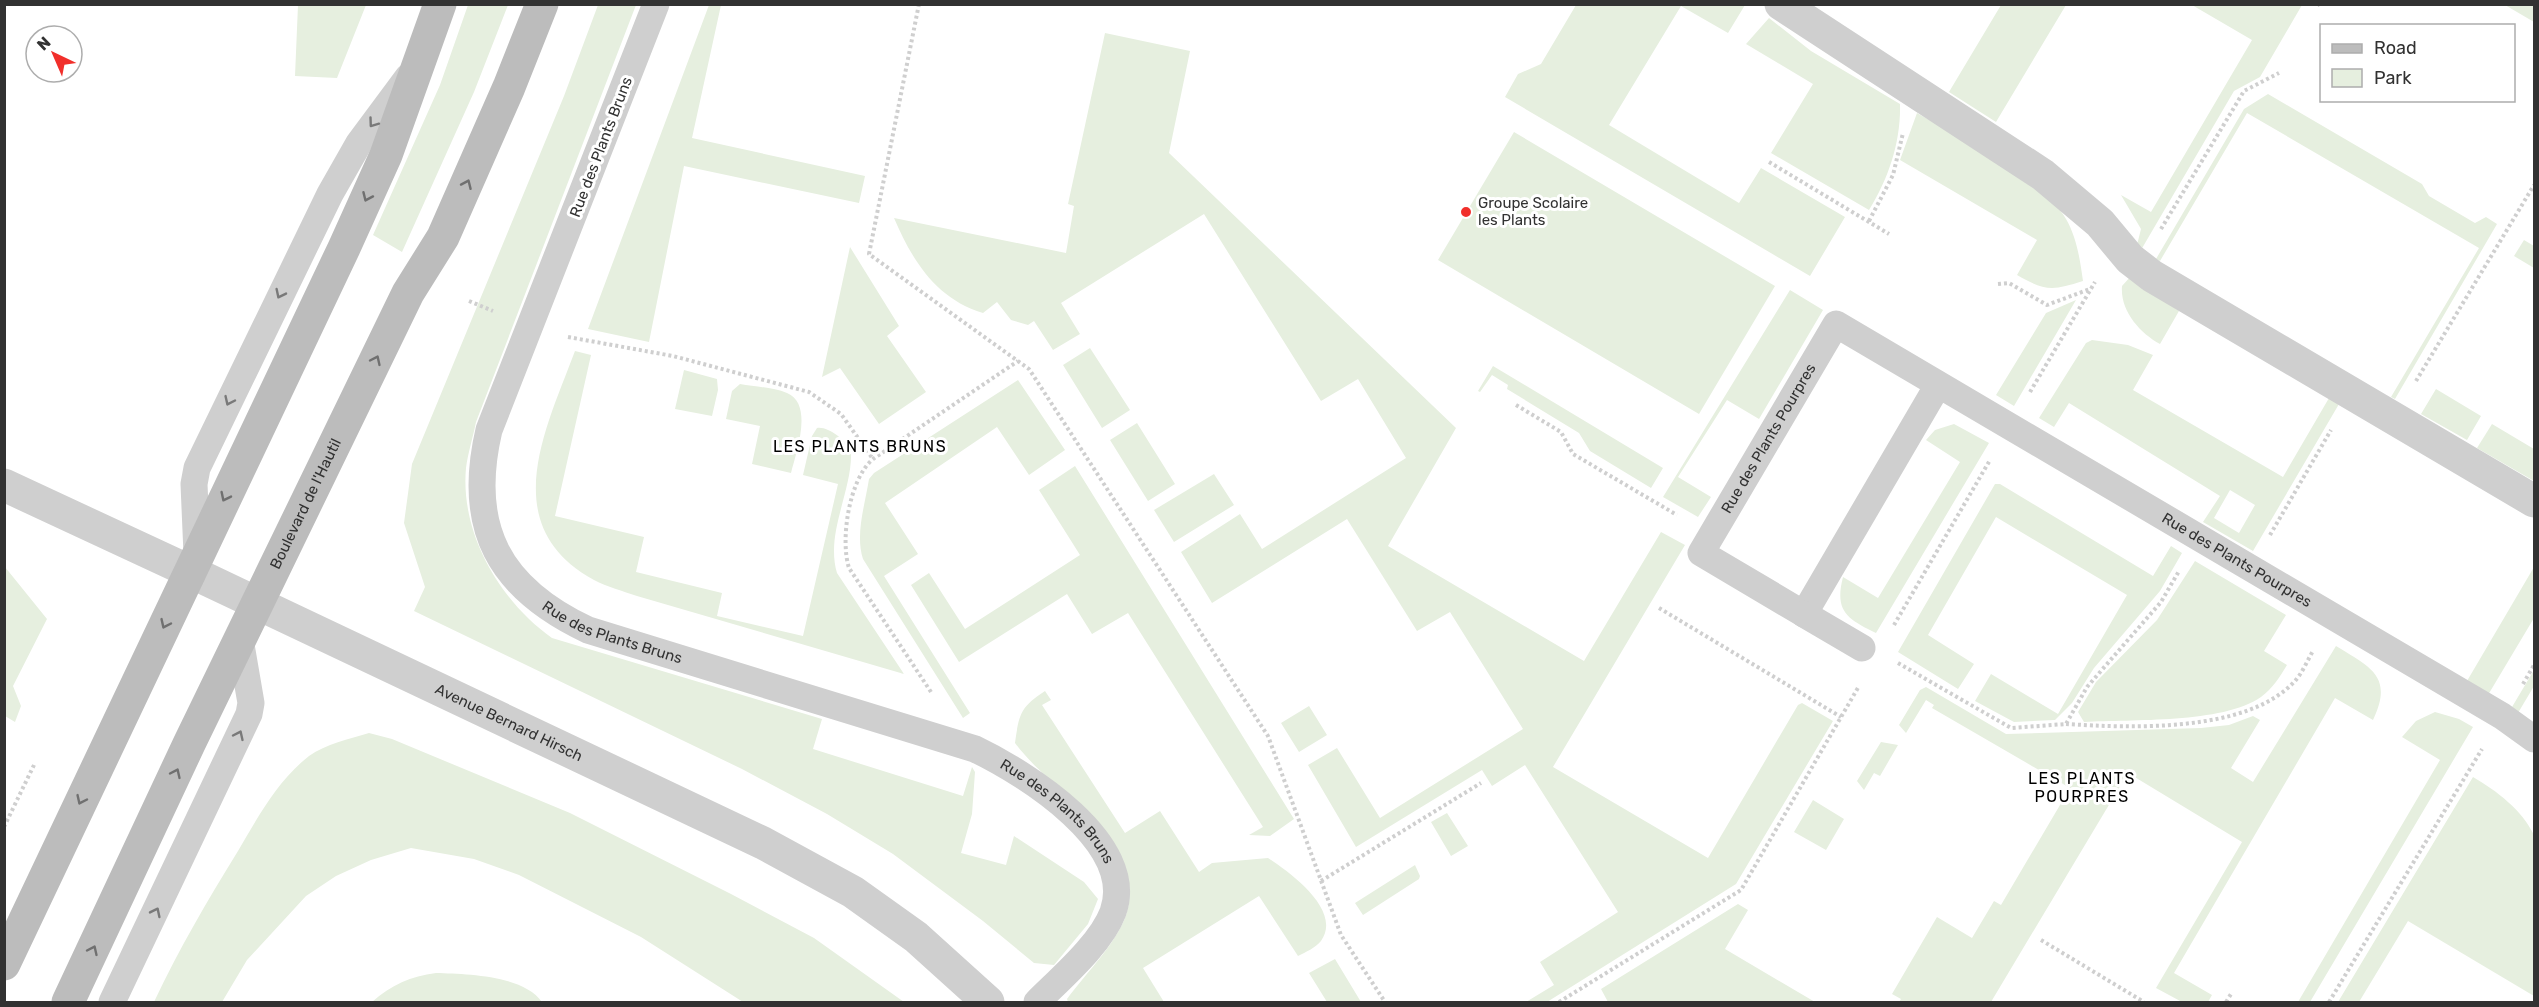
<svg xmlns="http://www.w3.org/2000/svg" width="2539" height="1007" viewBox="0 0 2539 1007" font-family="Rubik,sans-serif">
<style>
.green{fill:#e6efdf;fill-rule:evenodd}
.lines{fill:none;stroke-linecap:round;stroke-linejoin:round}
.path{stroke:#cfcfcf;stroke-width:4;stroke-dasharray:3 3;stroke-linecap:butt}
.service{stroke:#cfcfcf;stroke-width:27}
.pedestrian{stroke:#cfcfcf;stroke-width:33}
.minor{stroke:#cfcfcf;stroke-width:33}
.tertiary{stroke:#cfcfcf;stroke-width:33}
.secondary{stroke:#bcbcbc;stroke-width:33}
.oneway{stroke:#797979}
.oneway2{stroke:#707070}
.poi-dot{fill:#f12f2b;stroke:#fff;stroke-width:2}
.labels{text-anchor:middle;stroke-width:6;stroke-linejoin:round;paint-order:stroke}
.street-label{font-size:15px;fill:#323232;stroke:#fff}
.poi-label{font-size:15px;fill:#323232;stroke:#fff;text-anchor:start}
.neighbourhood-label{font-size:16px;letter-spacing:1.5px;fill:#000;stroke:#fff}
</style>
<rect width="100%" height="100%" fill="#fff"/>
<path class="green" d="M298 5H366L337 78 295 76Z
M468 5H508L474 92 402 252 373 235 440 85Z
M598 5H636L476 422C473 437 468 453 466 468 460 534 500 601 552 638L822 719 813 749 963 796 972 767 975 772 972 814 961 853 1006 865 1014 836 1084 882 1098 899 1088 924 1054 965 1034 963 983 921 893 854 827 814 742 769 414 611 425 587 404 523 412 464 564 96Z
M709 5H721L692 138 865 176 859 203 684 166 649 342 588 329Z
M1576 5H1745L1728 33 1681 6 1609 125 1739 203 1761 168 1845 217 1810 276 1505 97 1518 74 1541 64Z
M2001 5H2066L1996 122 1949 92Z
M2192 5H2302L2260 77 2234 91 2141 250 2137 245 2141 229 2121 195 2151 212 2252 40Z
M2505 5H2534V22Z
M1769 18 1811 51 1900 104C1901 141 1889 178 1869 210L1771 153 1813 84 1746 44Z
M1105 33 1190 51 1169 153 1456 428 1388 546 1584 661 1661 532 1685 545 1553 767 1708 858 1798 705 1802 703 1833 721 1736 884 1547 1002H1526L1554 985 1540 962 1618 912 1525 765 1492 786 1482 770 1356 847 1308 765 1337 748 1380 818 1523 729 1450 612 1417 631 1347 519 1212 603 1181 552 1240 514 1262 549 1406 458 1358 379 1321 401 1204 214 1061 303 1080 334 1053 350 1034 321 1028 325 1011 320 997 302 983 313C936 299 912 260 894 218L1066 253 1074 206 1068 204Z
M2268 94 2422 184 2429 196 2475 223 2486 217 2497 224 2395 399 2391 397 2479 248 2247 113 2160 261 2156 259 2244 109Z
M1917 113C1957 136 2044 180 2066 219 2077 238 2080 260 2083 281 2052 291 2045 291 2017 275L2037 240 1900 160Z
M1514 132 1775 286 1699 414 1438 260Z
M2524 240 2534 246V268L2514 256Z
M850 247 899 326 887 336 926 392 879 424 840 368 822 377Z
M2131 276 2179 311 2160 344C2140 333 2120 311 2122 286Z
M1790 290 1823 310 1759 419 1727 400 1678 477 1711 497 1698 517 1663 497Z
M2076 300 2014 406 1996 395 2046 313Z
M2092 340 2128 345 2153 355 2133 390 2283 477 2329 398 2339 404 2253 551 2203 522 2220 496 2069 403 2054 427 2039 418 2086 343ZM2230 490 2255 505 2239 533 2214 518Z
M1090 348 1130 410 1102 428 1063 365Z
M575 351 591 355 555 516 644 537 636 572 722 593 717 616 803 636 838 484 803 475 812 436 817 428C828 426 845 440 851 450 853 491 825 532 837 573L904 674 637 596C623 591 607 587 594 580 496 526 545 431 575 351Z
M1493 366 1663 468 1651 488 1590 451 1579 433 1507 389 1508 385 1492 375 1480 392 1478 391Z
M684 370 717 379 718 390 712 416 675 409Z
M1018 380 1065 450 1029 475 997 427 885 503 918 554 884 576 970 713 963 718 863 559C855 534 865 505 869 479L874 473Z
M740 384C755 387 773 387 787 393 814 404 796 453 791 473L752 464 760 426 726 419 732 391Z
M2436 389 2481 416 2467 440 2421 414Z
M1137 423 1175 484 1148 501 1110 440Z
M1954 424 1989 443 1876 633C1848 619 1834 612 1843 577L1878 598 1960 462 1926 440 1935 430Z
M2492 424 2534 449V481L2477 448Z
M1075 466 1294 819 1270 836 1249 835 1263 827 1128 613 1092 634 1067 594 959 662 911 585 929 573 965 629 1080 555 1039 490Z
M1214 474 1234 505 1174 542 1154 510Z
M1995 484H2000L2153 576 2171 546 2182 553 2160 591 2094 668 2072 703 2055 720 2014 722 1975 701 1991 674 2058 714 2127 595 1996 517 1928 635 1974 664 1958 689 1898 652Z
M2195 561 2286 615 2264 651 2287 665C2279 678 2273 688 2261 697 2222 724 2132 719 2084 722L2078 712 2096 682 2157 620Z
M5 567 47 619 13 686 21 706 15 722 5 716Z
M2534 567V618L2488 695 2467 681Z
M2336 646C2370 667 2394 676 2373 720L2335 698 2174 973 2212 995 2208 1002H2182L2156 988 2242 842 2128 773 1991 1002H1899L1901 999 1892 994 1937 917 1972 938 1994 901 2001 905 2070 788 1932 708 1934 705 1926 700 1906 733 1899 725 1920 690 1926 687 2006 734 2201 728 2229 725 2253 716 2260 720 2231 768 2253 782Z
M2534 670V686L2518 713 2512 707Z
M1045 691 1051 700 1042 705 1125 833 1160 811 1199 872 1212 863 1268 858C1289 872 1343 910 1321 941 1315 948 1306 952 1298 956L1259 896 1143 968 1164 1002H1068L1067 999C1085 974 1122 938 1128 908 1143 836 1051 793 1015 743 1019 715 1020 707 1045 691Z
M1309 706 1327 735 1299 752 1281 723Z
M2435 712 2459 719 2473 727 2310 1002H2298L2440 760 2402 737 2416 721Z
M369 733 392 739 570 813 731 894 814 938 904 1002H743L641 937 519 875 474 859 411 848 371 860 336 876 306 896 247 960 222 1002H154C179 949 207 901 238 851 258 817 278 780 309 756 326 744 349 739 369 733Z
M1881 742 1898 745 1880 776 1874 773 1864 790 1857 781Z
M2473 777C2497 791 2522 810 2534 835V996L2408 921 2359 1002H2338Z
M1813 800 1844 819 1826 850 1794 832Z
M1447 813 1468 846 1451 856 1431 822Z
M1415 865 1420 876 1419 879 1363 915 1355 903Z
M1738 904 1748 910 1725 949 1815 1002H1608L1601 989Z
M1335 959 1361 1002H1327L1309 973Z
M436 973C466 974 523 975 542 1002H372C391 985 411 976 436 973Z"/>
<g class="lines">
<path class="path" d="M919 4 869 254 1029 369 1268 736 1341 935 1385 1002
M2319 4 2320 6
M1769 162 1889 234
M1869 221 1893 175 1903 133
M2161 229 2244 91 2279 73
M1998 284 2009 283 2047 305 2090 289
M469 301 493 311
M568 337 673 356 809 392 841 414 873 459
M2416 381 2534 185
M2030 392 2095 282
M1516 405 1561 432 1573 454 1677 515
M2270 535 2331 430
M1659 608 1841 717
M1894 625 1990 460
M1898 663 2011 728 2066 724 2087 687 2161 602 2179 571
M2523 684 2534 665
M931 692 849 568C840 540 849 479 873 459L1018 361
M2066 724C2131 728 2246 733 2294 682 2302 674 2307 661 2313 651
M4 827 34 765
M1321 881 1481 783
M2041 940 2144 1002
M1559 1002 1741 890 1859 686
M2226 1002 2231 994
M2329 1002 2482 749"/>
<g class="service">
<path id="s1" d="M656 4 489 430C466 528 499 588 588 630L975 749C1025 773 1138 843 1113 912 1101 944 1061 978 1037 1002"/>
<path id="s2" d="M1938 385 1804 614 1701 553 1836 324 2502 716 2534 739"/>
<path d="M197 554 194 484 197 468 330 194 359 143 408 77"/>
<path d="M1804 614 1862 648"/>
<path d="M112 1002 249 714 251 703 240 639"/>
</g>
<path class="pedestrian" d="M1781 4 2043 175 2100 223 2130 259 2152 276 2534 501"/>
<path class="minor" d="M4 485 189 571"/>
<path class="tertiary" id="s3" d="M189 571 763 843 853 892 916 937 988 1002"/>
<g class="secondary">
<path d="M4 964 344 248 386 155 440 4"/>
<path id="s4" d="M68 1002 189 744 408 293 443 237 509 87 542 4"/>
</g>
</g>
<defs><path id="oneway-chevron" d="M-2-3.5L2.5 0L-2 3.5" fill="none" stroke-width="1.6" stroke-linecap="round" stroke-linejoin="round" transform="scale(1.5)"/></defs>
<g class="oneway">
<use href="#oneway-chevron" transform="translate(373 123) rotate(126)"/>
<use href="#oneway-chevron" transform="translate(280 294) rotate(116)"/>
<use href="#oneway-chevron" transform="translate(229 401) rotate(115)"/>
<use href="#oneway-chevron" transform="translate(239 735) rotate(-65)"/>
<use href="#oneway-chevron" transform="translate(156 912) rotate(-64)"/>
</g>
<g class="oneway2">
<use href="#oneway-chevron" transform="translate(467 184) rotate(-66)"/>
<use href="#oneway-chevron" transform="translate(367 197) rotate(114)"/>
<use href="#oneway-chevron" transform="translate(376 360) rotate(-65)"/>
<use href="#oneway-chevron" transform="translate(225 497) rotate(116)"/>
<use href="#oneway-chevron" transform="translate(165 624) rotate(115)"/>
<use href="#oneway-chevron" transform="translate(176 773) rotate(-65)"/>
<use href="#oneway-chevron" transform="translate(81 800) rotate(115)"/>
<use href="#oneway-chevron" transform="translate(93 950) rotate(-65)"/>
</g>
<circle class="poi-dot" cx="1466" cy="212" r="6"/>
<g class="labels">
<g class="street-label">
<text transform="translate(601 147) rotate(-69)" y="5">Rue des Plants Bruns</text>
<text dy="5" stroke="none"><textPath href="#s2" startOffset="518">Rue des Plants Pourpres</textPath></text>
<text dy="5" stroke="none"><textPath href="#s4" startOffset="552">Boulevard de l'Hautil</textPath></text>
<text dy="5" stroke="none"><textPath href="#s2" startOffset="1116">Rue des Plants Pourpres</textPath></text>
<text dy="5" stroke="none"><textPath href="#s1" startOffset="728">Rue des Plants Bruns</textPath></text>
<text dy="5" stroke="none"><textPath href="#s3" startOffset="354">Avenue Bernard Hirsch</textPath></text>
<text dy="5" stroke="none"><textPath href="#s1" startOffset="1214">Rue des Plants Bruns</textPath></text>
</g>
<g class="poi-label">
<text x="1478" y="208">Groupe Scolaire<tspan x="1478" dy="17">les Plants</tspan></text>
</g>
<g class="neighbourhood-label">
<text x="860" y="452">LES PLANTS BRUNS</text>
<text x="2082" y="784">LES PLANTS<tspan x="2082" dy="18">POURPRES</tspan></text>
</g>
</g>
<rect width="2539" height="1007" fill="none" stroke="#323232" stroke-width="12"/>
<rect x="2320" y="24" width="195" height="78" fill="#ffffff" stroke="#adadad" stroke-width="1.5"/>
<rect x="2332" y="44" width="30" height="9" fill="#bcbcbc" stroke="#adadad" stroke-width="1.5"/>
<text x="2374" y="54" font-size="18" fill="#323232">Road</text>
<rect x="2332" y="69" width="30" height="18" fill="#e6efdf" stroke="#adadad" stroke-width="1.5"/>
<text x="2374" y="84" font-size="18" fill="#323232">Park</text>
<g transform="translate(54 54) rotate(316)"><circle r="28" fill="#ffffff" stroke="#adadad" stroke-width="1.5"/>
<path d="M0-4.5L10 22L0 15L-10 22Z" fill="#f12f2b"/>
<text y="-9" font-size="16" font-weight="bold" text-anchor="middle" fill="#323232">N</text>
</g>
</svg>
